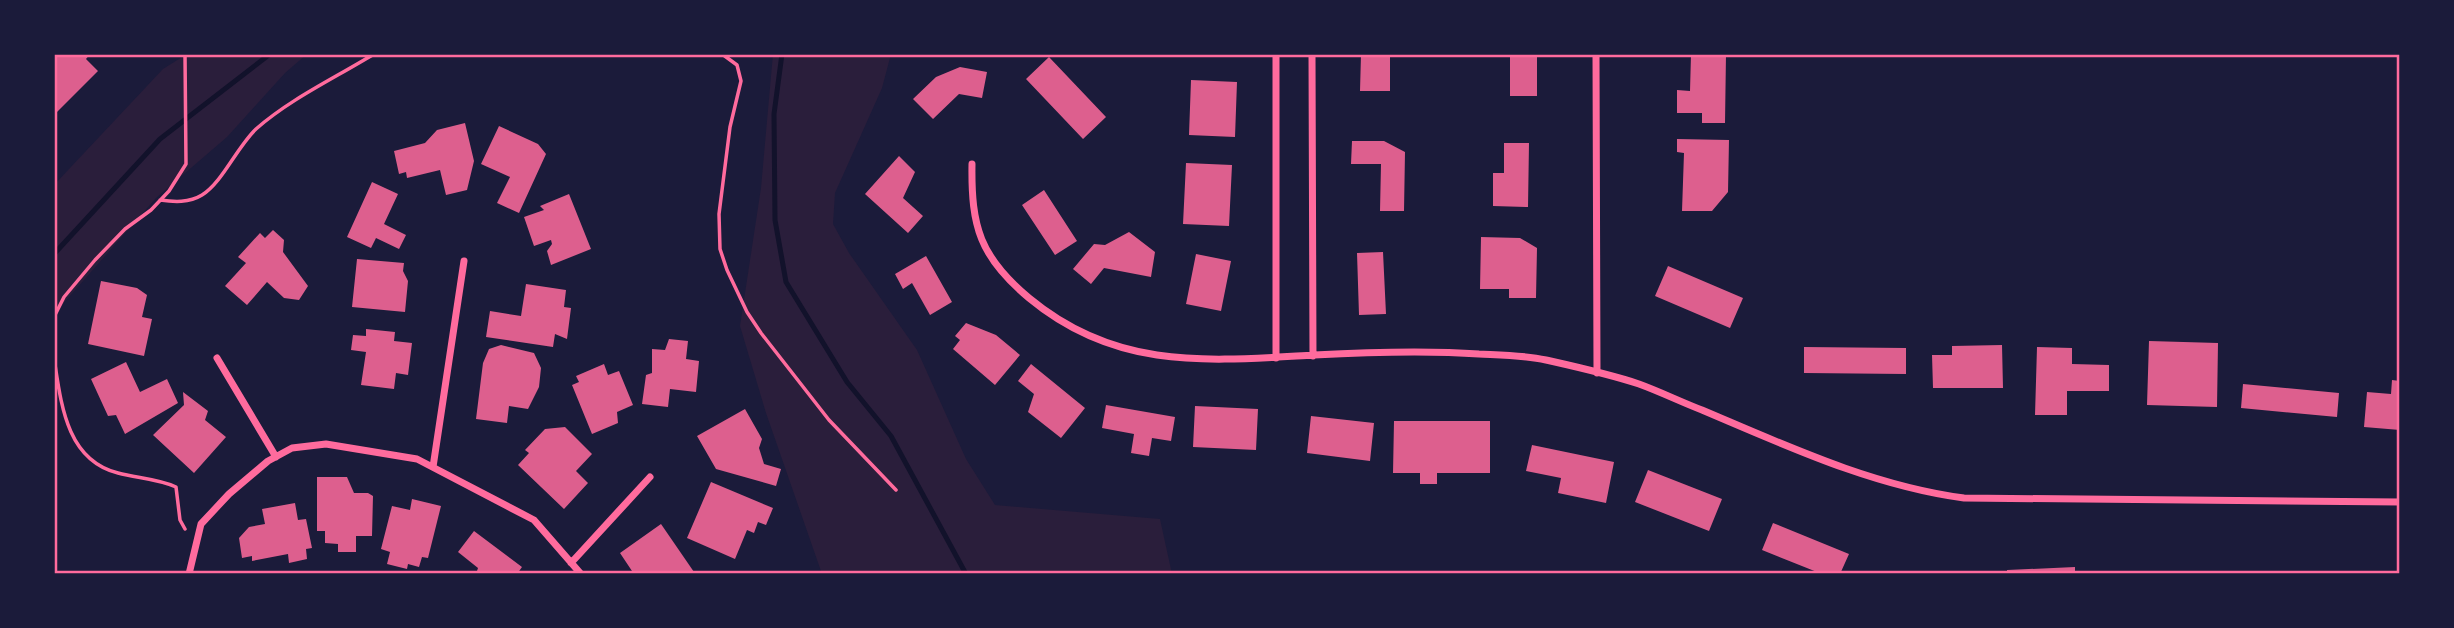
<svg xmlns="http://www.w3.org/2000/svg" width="2454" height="628" viewBox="0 0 2454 628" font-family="Figtree,sans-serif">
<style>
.green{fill:#2a1e3b}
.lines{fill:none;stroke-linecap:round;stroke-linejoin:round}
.stream{stroke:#12122b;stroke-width:5}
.building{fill:#dd5f8e}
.path{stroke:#ff6b9d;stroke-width:3.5}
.minor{stroke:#ff6b9d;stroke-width:7}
.neatline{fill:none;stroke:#ff6b9d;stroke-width:2.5}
</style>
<rect width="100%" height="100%" fill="#1b1b3a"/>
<path class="green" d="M187 54H307L285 73 227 137 156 198 54 314V185L163 69Z
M773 54H891L882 88 835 193 833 224 849 253 917 350 966 459 995 505 1160 519 1172 574H822L766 413 740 326 761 188Z"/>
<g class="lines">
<path class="stream" d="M782 54 774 114 775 220 786 282 847 382 891 436 966 574
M54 254 160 139 270 54"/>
</g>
<path class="building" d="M54 54H90L86 59 98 71 54 115Z
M1361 54H1390V91H1360Z
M1510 54H1537V96H1510Z
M1691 54H1726L1725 123H1702V113H1677V90L1690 91Z
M1049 57 1106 117 1083 139 1026 79Z
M960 67 987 72 982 98 959 94 933 119 913 99 936 77Z
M1191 80 1237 82 1235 137 1189 135Z
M465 123 474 161 467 190 446 195 440 170 407 178 406 172 399 174 394 151 425 143 437 130Z
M499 126 538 144 546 154 519 213 497 203 510 177 481 164Z
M1677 139 1729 140 1728 192 1712 211H1682L1684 153 1677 152Z
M1352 141H1384L1405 152 1404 211H1380L1381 164H1351Z
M1504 143H1529L1528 207 1493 206V173H1504Z
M899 156 915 172 903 198 923 216 908 233 865 194Z
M1186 163 1232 165 1229 226 1183 224Z
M372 182 398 194 384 224 406 235 399 249 376 238 371 248 347 237Z
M1044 190 1077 241 1055 255 1022 205Z
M569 194 591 249 551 265 547 251 552 244 551 240 534 246 524 217 544 210 540 206Z
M273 230 284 240 283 252 308 286 299 300 284 298 267 282 247 305 225 286 246 263 238 257 260 233 265 238Z
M1129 232 1155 252 1151 277 1104 268 1091 284 1073 269 1094 244 1105 245Z
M1481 237 1520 238 1537 248 1536 298H1509V289H1480Z
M1383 252 1386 314 1359 315 1357 253Z
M1196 254 1231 261 1221 311 1186 304Z
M926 256 952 302 930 315 912 283 903 289 895 274Z
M357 259 404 263 403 271 408 281 405 312 352 307Z
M1668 266 1743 298 1730 328 1655 296Z
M101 281 137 288 147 295 142 317 152 319 144 356 88 344Z
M526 284 566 290 564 307 571 308 567 339 555 334 553 347 486 337 490 311 521 316Z
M966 323 996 335 1020 355 995 385 953 349 960 340 955 336Z
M366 329 395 332 394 341 412 343 408 375 396 373 394 389 361 385 366 352 351 350 353 335 366 336Z
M669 339 688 341 686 359 699 361 696 392 670 389 668 407 642 404 646 375 652 373V349L665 350Z
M2149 341 2218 343 2217 407 2147 405Z
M501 345 534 353 541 368 539 387 528 409 509 406 507 423 476 419 483 363 489 349Z
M2002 345 2003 388H1933L1932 355H1952V346Z
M1804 347 1906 348V374L1804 373Z
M2037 347 2072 348V364L2109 365V391H2067V415H2035Z
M126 362 140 392 167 379 178 403 125 434 116 415 108 416 91 379Z
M604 364 608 375 619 371 633 405 617 412 618 423 592 434 572 385 579 382 576 376Z
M1031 364 1085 408 1061 438 1028 412 1034 394 1018 381Z
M2392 380 2400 381V430L2364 427 2367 392 2391 394Z
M2243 384 2339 393 2337 417 2241 408Z
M183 392 208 411 205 420 226 437 194 473 153 435 184 405Z
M1106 405 1175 417 1171 441 1152 438 1149 456 1131 453 1134 434 1102 428Z
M1195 406 1258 409 1256 450 1193 447Z
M745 409 762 439 759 448 764 464 781 469 776 486 716 469 697 436Z
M1311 416 1374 423 1370 461 1307 453Z
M1394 421H1490V473H1437V484H1420V473H1393Z
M565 427 592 454 576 471 588 483 564 509 518 465 529 453 525 450 545 429Z
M1532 445 1614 462 1606 503 1558 493 1561 478 1526 471Z
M1648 470 1722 499 1709 531 1635 502Z
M317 477H347L354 493H368L373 496 372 536H356V552H338V544L325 543V531H317Z
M711 482 773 508 766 525 758 522 754 533 747 530 735 559 687 538Z
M412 499 441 506 428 558 422 557 419 567 408 564 407 569 387 564 390 552 381 549 392 506 410 510Z
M295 503 298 520 306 519 312 548 306 549 307 559 289 563 288 554 252 561V556L242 558 239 538 249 527 265 524 262 509Z
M1773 523 1849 554 1840 574H1822L1762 550Z
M661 524 694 572 692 574H634L620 553Z
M474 531 522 567 517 574H476L478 568 458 552Z
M2075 567V574H2007V570Z"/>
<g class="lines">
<path class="path" d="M722 54 737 65 741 81 730 127 719 214 720 249 727 270 747 312 761 333 829 420 896 490
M160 200C174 202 189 203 202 195 222 183 237 147 256 129 290 99 335 78 374 54
M54 317 64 297 95 260 125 229 151 210 169 191 186 164 185 54
M54 358C61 403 66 460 118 473 136 478 159 479 176 487L180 520 185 529"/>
<path class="minor" d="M1276 54V358
M1312 54 1313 356
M1596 54 1597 373
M972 164C971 227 980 257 1029 298 1117 371 1208 361 1314 355 1369 352 1424 350 1479 354 1501 355 1524 355 1546 360 1577 367 1609 374 1639 384 1661 392 1681 402 1702 410 1787 446 1873 486 1964 498L2400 502
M217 358 276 457
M433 467 464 261
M571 563 650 477
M189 574 201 524 229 494 268 461 292 448 326 444 417 459 534 520 581 574"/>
</g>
<rect width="2454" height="628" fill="none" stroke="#1b1b3a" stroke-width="112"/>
<rect x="56" y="56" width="2342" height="516" class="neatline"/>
</svg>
